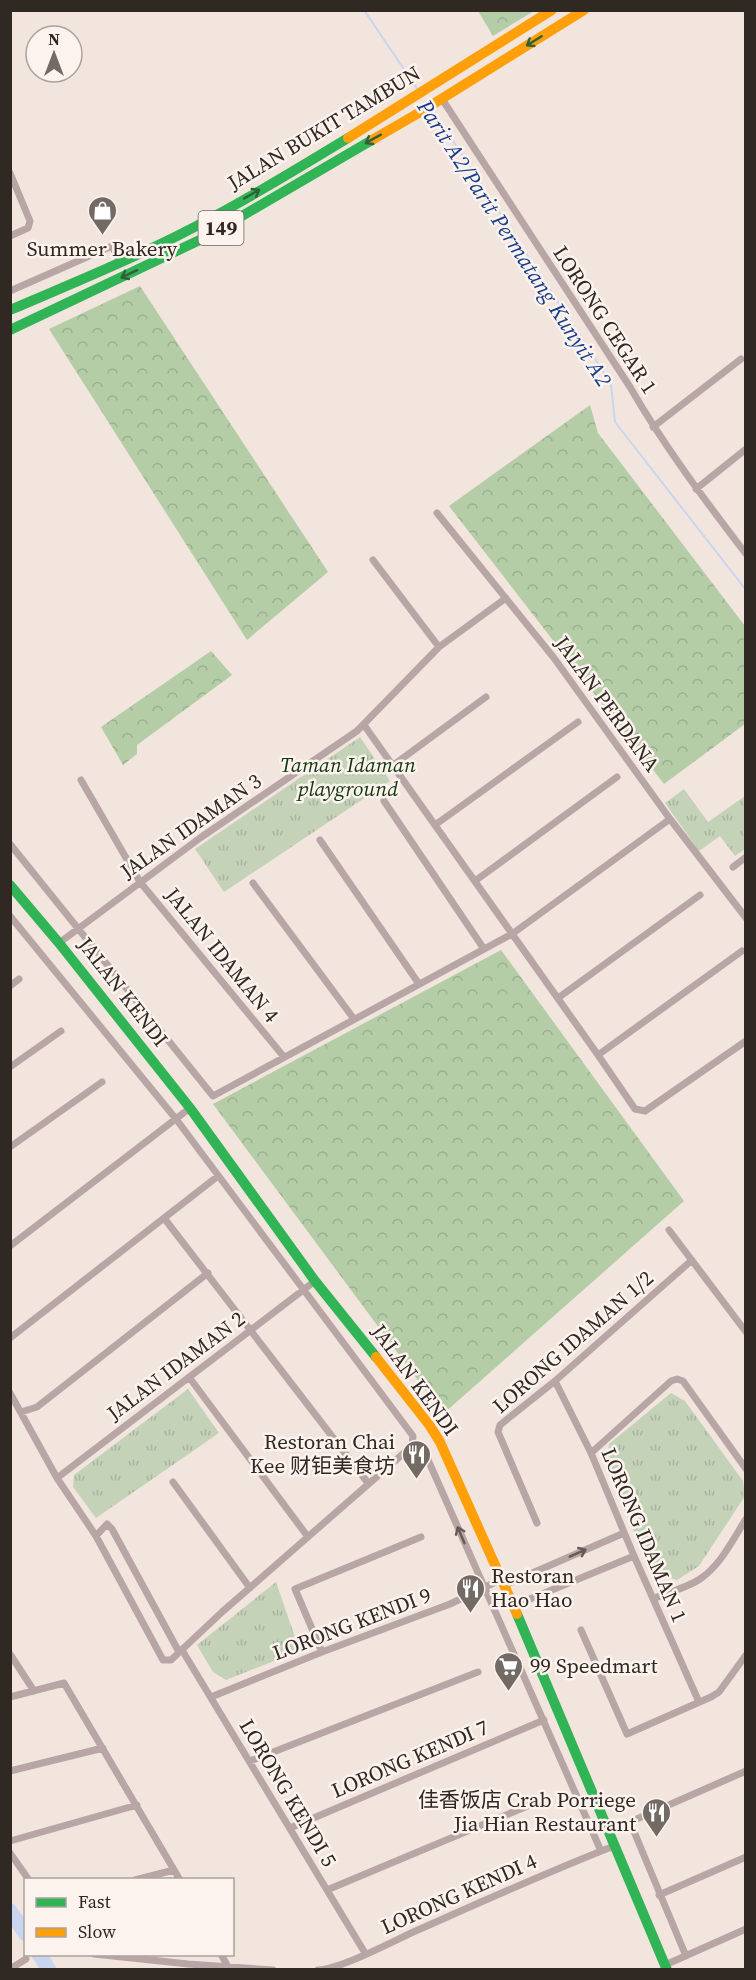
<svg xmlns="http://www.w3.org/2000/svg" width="756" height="1980" viewBox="0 0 756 1980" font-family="'Source Serif 4','Noto Sans SC',serif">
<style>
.forest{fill:url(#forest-crowns)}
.park{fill:url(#park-tufts)}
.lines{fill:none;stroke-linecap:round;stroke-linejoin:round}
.stream{stroke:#c9d5f0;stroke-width:2}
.river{stroke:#c9d5f0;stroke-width:15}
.street{stroke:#b8a6a7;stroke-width:7}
.fast{stroke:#30b455;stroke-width:10}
.slow{stroke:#ff9f0a;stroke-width:10}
.oneway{stroke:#306037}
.oneway2{stroke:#665a58}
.labels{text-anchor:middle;stroke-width:5;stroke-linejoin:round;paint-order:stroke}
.shield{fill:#fdf3ee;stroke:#6e6560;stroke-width:1.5}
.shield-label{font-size:20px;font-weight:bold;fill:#302823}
.street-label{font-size:21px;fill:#302823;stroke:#fdf3ee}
.poi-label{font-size:21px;fill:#302823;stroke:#fdf3ee;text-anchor:end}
.park-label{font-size:21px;font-style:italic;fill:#11380e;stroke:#fdf3ee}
.water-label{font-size:22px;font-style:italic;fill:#173e8b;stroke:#fdf3ee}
</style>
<defs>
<pattern id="forest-crowns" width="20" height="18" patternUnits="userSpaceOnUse" patternTransform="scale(1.5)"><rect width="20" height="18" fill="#b4cda7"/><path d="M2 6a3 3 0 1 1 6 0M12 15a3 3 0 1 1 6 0" fill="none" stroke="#9bb08f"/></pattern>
<pattern id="park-tufts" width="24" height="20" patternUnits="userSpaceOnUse" patternTransform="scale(1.5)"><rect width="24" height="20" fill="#c4d2b8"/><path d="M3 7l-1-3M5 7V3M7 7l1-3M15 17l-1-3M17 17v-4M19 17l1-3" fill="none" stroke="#a9b49e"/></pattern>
</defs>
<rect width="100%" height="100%" fill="#f2e5dd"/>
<path class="forest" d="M478 11H534L493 36Z
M140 286 328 572 247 640 49 329Z
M590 405 598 433 745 626V724L664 784 449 506Z
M211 651 232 675 137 745V754L123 765 101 727Z
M501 950 684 1201 443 1414 213 1104Z"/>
<path class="park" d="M360 737 390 781 224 892 195 849Z
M684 789 708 822 745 796V849L735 856 720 836 699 851 665 803Z
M188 1389 219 1433 96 1518 73 1487 74 1475Z
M671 1393 685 1401 743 1481 745 1496 699 1566 677 1580 652 1573 607 1470 609 1444Z
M276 1582 298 1646 289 1655 226 1680 213 1672 197 1645Z"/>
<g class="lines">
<path class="stream" d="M364 10 418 90
M432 109 601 368 611 385 615 422 746 590"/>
<path class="river" d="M10 1911 26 1934
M39 1954 49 1970"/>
<path class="street" d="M442 99 630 387C664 446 704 499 746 554
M10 173 30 221 28 228 10 236
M10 291 112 246 120 262
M653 427 741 359
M696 489 746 449
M437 513 554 658 670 819 746 918
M373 560 439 647
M364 725 598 1055 635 1109 645 1111 746 1041
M392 766 486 697
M81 780 140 882 284 1057
M384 801 484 949
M435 825 578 722
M320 840 419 984
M10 844 213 1096 512 934 670 819
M733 867 746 857
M475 881 617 777
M253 883 354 1019
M10 916 176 1119 413 1436 412 1446 222 1612 171 1660H163L96 1536 57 1478 10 1393
M59 943 200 838 357 731 439 647 506 598
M10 986 19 979
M558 998 700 895
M598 1055 742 951
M10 1067 61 1031
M10 1147 102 1082
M164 1218 368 1483
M669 1230 746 1332
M10 1246 190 1108
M10 1338 218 1176
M189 1377 308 1537
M555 1381 591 1453 634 1556 699 1702
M21 1412 37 1407 208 1273
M425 1453 601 1851
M591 1453 671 1381 677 1379 683 1381 746 1469
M57 1478 315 1281
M173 1482 250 1588
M537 1523 498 1432 500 1425 555 1381 692 1260
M96 1536 107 1524 112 1529 179 1652
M505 1585 624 1533
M653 1599C668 1592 687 1588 700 1579 721 1565 733 1539 746 1519
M513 1606 634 1556
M581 1630 627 1734 711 1697 719 1692 746 1655
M182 1650 365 1953
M322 1652 295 1589 421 1537
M10 1654 34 1691
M10 1697 64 1683 180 1880
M211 1697 322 1652 450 1604 502 1579
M250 1761 478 1672
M10 1771 103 1748
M630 1822 686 1956
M290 1828 544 1720
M607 1829 630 1822 746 1771
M10 1841 137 1805
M10 1853 29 1880
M135 1880 174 1870
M327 1890 537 1802
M659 1895 746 1857
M94 1954 188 1964 273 1970
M221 1954 228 1967
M665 1965 746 1929
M10 1969 26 1959
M318 1970C342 1968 388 1944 411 1933 479 1903 545 1873 614 1846"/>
<path class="fast" d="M10 310C66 286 123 263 177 236 236 206 292 172 348 138
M10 330 206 237 372 140
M10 885 59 943 190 1108 315 1281 376 1357
M517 1614 667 1970"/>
<path class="slow" d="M348 138 552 10
M372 140 422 111 584 10
M376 1357 430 1426 440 1442 517 1614"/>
</g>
<defs><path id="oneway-shaft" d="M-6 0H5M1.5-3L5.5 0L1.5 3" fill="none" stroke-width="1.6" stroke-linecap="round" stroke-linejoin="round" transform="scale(1.5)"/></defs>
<g class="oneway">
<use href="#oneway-shaft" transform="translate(534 41) rotate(148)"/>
<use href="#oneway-shaft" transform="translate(373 139) rotate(151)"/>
<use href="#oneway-shaft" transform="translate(252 194) rotate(-30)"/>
<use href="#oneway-shaft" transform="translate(129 274) rotate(155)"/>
</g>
<g class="oneway2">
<use href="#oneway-shaft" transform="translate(461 1535) rotate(-113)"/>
<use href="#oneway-shaft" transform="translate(578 1553) rotate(-24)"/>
</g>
<defs>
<symbol id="shop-pin" viewBox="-11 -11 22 30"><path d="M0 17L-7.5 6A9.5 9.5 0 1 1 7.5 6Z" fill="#746a64" stroke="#fdf3ee"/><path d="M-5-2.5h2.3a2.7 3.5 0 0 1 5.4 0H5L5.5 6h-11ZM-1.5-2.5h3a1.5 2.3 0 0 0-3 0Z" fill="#fff"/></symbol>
<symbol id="restaurant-pin" viewBox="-11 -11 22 30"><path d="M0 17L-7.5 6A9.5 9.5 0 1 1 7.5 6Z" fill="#746a64" stroke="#fdf3ee"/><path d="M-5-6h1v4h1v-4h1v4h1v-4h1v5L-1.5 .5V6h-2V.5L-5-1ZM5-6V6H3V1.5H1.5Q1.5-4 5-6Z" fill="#fff"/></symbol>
<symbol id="supermarket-pin" viewBox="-11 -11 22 30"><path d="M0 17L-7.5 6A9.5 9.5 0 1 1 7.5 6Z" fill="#746a64" stroke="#fdf3ee"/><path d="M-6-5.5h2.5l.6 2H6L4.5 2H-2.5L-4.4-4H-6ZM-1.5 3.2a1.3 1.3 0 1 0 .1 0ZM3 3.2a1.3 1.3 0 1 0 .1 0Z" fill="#fff"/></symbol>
</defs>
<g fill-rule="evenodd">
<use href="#shop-pin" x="86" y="194" width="33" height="45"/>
<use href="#restaurant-pin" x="400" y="1438" width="33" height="45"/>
<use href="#restaurant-pin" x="454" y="1572" width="33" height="45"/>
<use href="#supermarket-pin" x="492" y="1650" width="33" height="45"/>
<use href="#restaurant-pin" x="640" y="1796" width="33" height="45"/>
</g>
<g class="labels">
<rect class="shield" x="198.5" y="211" width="45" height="34" rx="4.5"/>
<g class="shield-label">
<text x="221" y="235">149</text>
</g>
<g class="street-label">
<text transform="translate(324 128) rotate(-31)" y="7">JALAN BUKIT TAMBUN</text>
<text transform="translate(605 320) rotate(57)" y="7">LORONG CEGAR 1</text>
<text transform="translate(607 704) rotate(54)" y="7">JALAN PERDANA</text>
<text transform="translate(191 826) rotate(-35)" y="7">JALAN IDAMAN 3</text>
<text transform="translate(222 955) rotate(51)" y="7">JALAN IDAMAN 4</text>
<text transform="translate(123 992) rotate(52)" y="7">JALAN KENDI</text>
<text transform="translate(573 1342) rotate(-41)" y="7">LORONG IDAMAN 1/2</text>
<text transform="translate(176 1366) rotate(-37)" y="7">JALAN IDAMAN 2</text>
<text transform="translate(415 1380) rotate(54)" y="7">JALAN KENDI</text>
<text transform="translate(644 1535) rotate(67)" y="7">LORONG IDAMAN 1</text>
<text transform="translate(352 1624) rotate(-21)" y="7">LORONG KENDI 9</text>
<text transform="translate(410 1759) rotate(-23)" y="7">LORONG KENDI 7</text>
<text transform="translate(288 1793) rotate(59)" y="7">LORONG KENDI 5</text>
<text transform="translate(459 1894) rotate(-24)" y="7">LORONG KENDI 4</text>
</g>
<g class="poi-label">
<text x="102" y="256" text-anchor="middle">Summer Bakery</text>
<text x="395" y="1449">Restoran Chai<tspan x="395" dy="24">Kee 财钜美食坊</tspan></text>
<text x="491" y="1583" text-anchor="start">Restoran<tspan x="491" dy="24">Hao Hao</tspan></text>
<text x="530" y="1673" text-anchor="start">99 Speedmart</text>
<text x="636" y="1807">佳香饭店 Crab Porriege<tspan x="636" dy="24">Jia Hian Restaurant</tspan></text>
</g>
<g class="park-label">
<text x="348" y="772">Taman Idaman<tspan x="348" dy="24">playground</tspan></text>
</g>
<g class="water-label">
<text transform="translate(515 243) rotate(57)" y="8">Parit A2/Parit Permatang Kunyit A2</text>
</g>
</g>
<rect width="756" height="1980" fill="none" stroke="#302823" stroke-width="24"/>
<rect x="24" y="1878" width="210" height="78" fill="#fdf3ee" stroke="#aba29d" stroke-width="1.5"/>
<rect x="36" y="1898" width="30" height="9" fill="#30b455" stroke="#aba29d" stroke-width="1.5"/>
<text x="78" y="1908" font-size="18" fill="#302823">Fast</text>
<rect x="36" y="1928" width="30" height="9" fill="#ff9f0a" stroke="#aba29d" stroke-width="1.5"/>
<text x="78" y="1938" font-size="18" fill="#302823">Slow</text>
<g transform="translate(54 54)"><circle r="28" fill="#fdf3ee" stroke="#aba29d" stroke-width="1.5"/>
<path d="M0-4.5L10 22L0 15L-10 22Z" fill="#746a64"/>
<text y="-9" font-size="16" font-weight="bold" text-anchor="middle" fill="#302823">N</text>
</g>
</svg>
